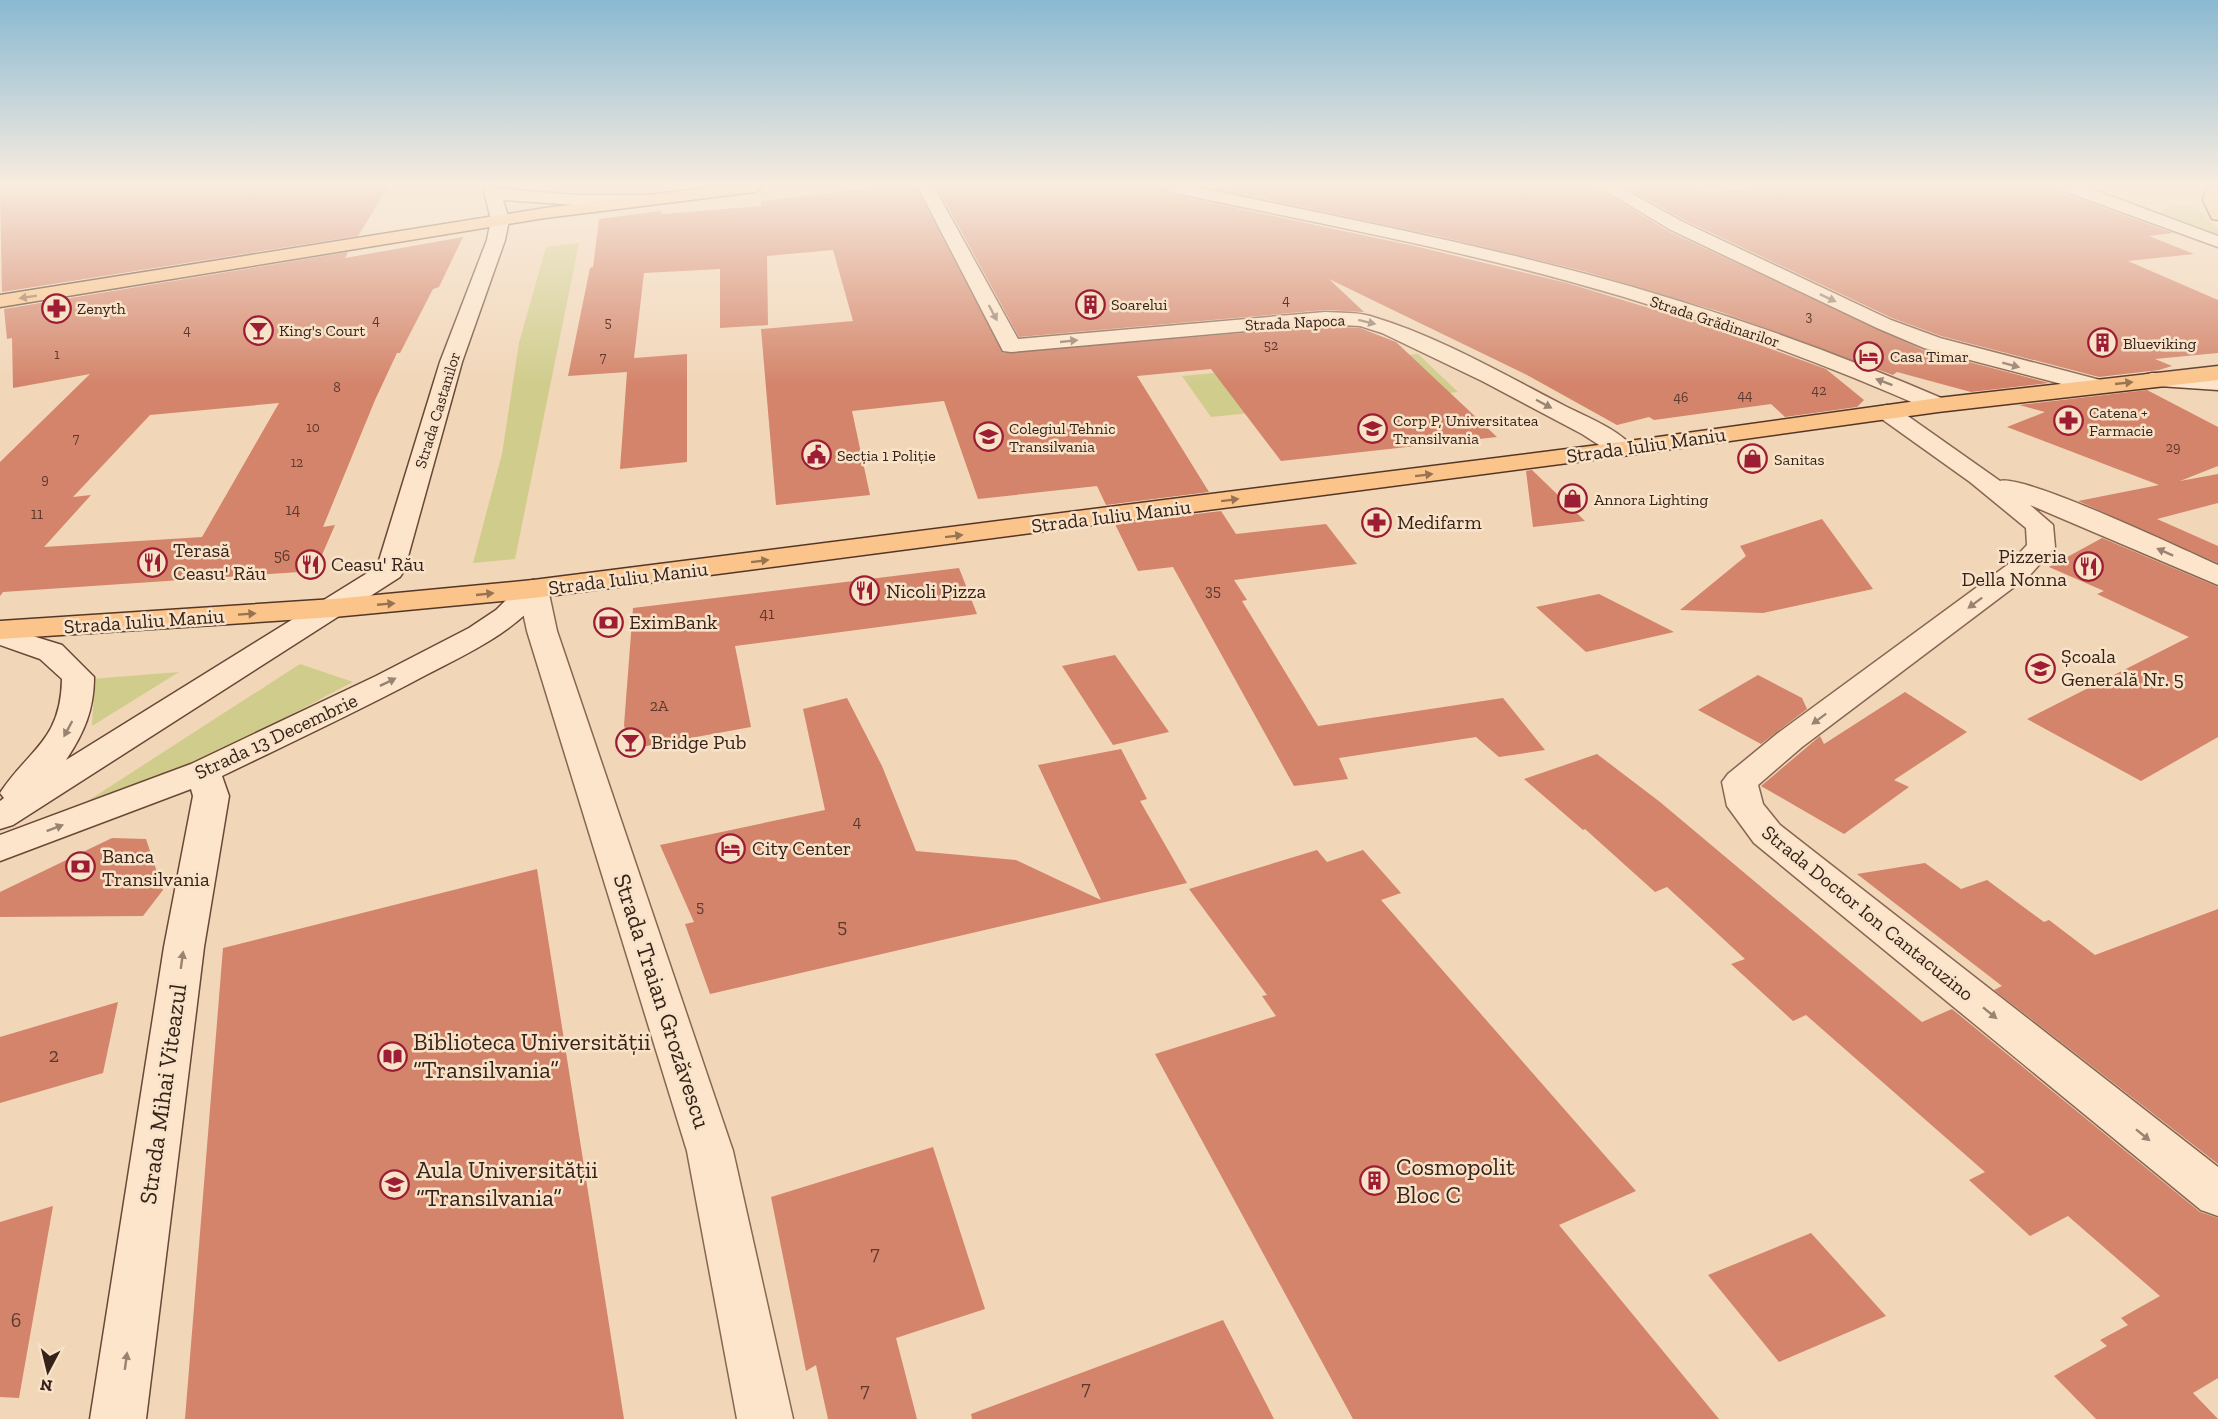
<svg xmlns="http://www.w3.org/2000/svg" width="2218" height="1419" viewBox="0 0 2218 1419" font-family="'Zilla Slab',serif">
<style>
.green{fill:#d0cc8c}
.building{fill:#d3846a;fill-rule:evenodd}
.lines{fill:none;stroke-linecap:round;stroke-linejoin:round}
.street-casing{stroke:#886652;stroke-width:3}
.secondary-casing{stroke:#6a4736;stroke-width:3}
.primary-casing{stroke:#553527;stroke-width:3}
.street{fill:#fce5cb;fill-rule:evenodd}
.secondary{fill:#fce5cb;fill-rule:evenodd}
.primary{fill:#fac48a;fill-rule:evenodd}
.oneway{fill:#987352}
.oneway2{fill:#998472}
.labels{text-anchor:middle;stroke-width:5;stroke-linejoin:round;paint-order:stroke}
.far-number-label{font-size:14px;fill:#5d3a2d}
.far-poi-label{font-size:16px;fill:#362219;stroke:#f8e2c8;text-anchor:start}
.far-street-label{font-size:16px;fill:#362219;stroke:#f8e2c8}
.number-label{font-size:16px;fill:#5d3a2d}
.street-label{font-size:20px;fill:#362219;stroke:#f8e2c8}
.poi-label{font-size:20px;fill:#362219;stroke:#f8e2c8;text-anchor:start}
.near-number-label{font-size:20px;fill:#5d3a2d}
.near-street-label{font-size:24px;fill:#362219;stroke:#f8e2c8}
.near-poi-label{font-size:24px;fill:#362219;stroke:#f8e2c8;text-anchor:start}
</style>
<rect width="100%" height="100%" fill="#f1d6b8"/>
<path class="green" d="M2174 204 2196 207 2218 229V235L2157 214Z
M579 243 515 559 473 563 502 454 519 343 546 247Z
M1418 354 1458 392 1211 417 1182 376Z
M300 664 353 682C267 726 181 780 86 802Z
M179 672 92 726 94 693 91 679Z"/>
<path class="building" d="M0 187H388L358 236 2 292Z
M881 187H916L1003 353 1325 326 1360 328 1396 342 1497 437 1281 461 1211 369 1137 376 1209 492 1106 505 1097 486 978 499 944 401 852 411 870 495 776 505 761 329 853 321 833 250 767 256 768 325 720 328V269L644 273 634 358 687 354V462L620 469 627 372 568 376 590 268 593 267 599 219 660 211 663 214 761 206V201Z
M937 187H1160L1170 194 1419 247 1567 283 1705 325 1826 369 1864 400 1857 407 1785 417 1771 404 1654 420 1649 417 1617 425 1527 375 1329 279 1364 312 1325 310 1019 337Z
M1208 187H1589L1596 193 1603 192 1670 232 1923 350 2049 383 1971 392 1897 372 1893 375 1721 312 1583 271 1438 236Z
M1650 187H1696L1708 193 1761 187H2057L2063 193 2173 233 2149 236 2194 254 2128 261 2218 300V353L2155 359 2172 366 2159 370 2099 377 1941 336 1892 318 1684 220 1629 189Z
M463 237 439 287 433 289 400 353H397L375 400 323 527 335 525 315 571 3 592 0 596V462L90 374 13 388 12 338 7 339 4 309 348 252 345 258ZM279 403 202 537 44 547 91 495 73 497 150 415Z
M2147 390 2218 427V466L2180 481 2218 474V503L2157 519 2218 546V563L2078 501 2159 485 2007 427 2045 412 2019 405Z
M1532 470 1585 521 1533 527 1526 471Z
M1221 511 1236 534 1326 524 1357 564 1234 580 1247 600 1242 601 1318 726 1503 698 1545 750 1499 757 1476 737 1339 758 1348 779 1294 786 1173 567 1138 571 1115 524Z
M1822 519 1873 589 1763 613 1680 610 1746 556 1740 546Z
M2102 538 2218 587V737L2141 781 2027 719 2189 637 2097 594 2104 591 2049 567Z
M959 568 977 614 735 646 751 727 630 749 624 725 633 608Z
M1599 594 1674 632 1586 652 1536 607Z
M1115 655 1169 732 1113 745 1062 666Z
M1758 675 1802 698 1807 709 1761 744 1698 710Z
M1905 692 1967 732 1894 780 1909 787 1844 834 1761 786 1820 736 1824 744Z
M847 698 882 766 916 851 1016 860 1101 900 1038 765 1121 749 1147 799 1140 801 1187 883 710 994 685 924 694 922 660 845 825 810 803 709Z
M1597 754 1660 802 1922 1022 1952 1009 2200 1212 2218 1218V1378L2193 1393 2218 1419H2096L2054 1376 2107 1346 2100 1340 2128 1325 2121 1318 2160 1296 2068 1216 2030 1236 1969 1180 1985 1172 1806 1015 1793 1021 1731 964 1745 959 1667 887 1655 892 1585 829 1583 830 1524 779Z
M112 838 146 839 163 890 143 916 0 917V892Z
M1317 850 1327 862 1363 850 1401 893 1381 900 1636 1191 1559 1225 1719 1419H1353L1155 1054 1276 1016 1262 996 1267 995 1189 889Z
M1925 863 1961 889 1987 880 2044 922 2049 920 2095 955 2218 909V1164L1994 990 2002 986 1857 874Z
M537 869 624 1419H185L223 948Z
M118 1002 103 1073 0 1103V1037Z
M933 1147 985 1309 896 1338 917 1419H828L816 1365 806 1371 771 1197Z
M53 1206 19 1398 0 1397V1222Z
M1811 1233 1886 1316 1779 1362 1708 1275Z
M1223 1320 1274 1419H972L971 1414Z"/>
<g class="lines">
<defs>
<path id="street" d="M918 187H934L1018 339 1325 312C1340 313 1356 312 1370 316 1438 336 1503 374 1565 406 1585 416 1622 431 1634 449L1631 454 1622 456 1613 454 1582 434 1482 381 1382 333 1360 326 1325 324 1011 352 1003 351Z
M1162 187H1195C1324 214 1454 239 1582 273 1706 306 1828 349 1946 400L1950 405 1946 410H1930C1812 358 1692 315 1568 281 1437 245 1303 220 1170 192Z
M1599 187H1620L1683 222 1891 320 1940 338 2104 381 2107 386 2104 391 2096 393 1924 348 1877 328 1671 230Z
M2062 187H2086L2218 236V247L2064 191Z
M1887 405 1895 407 2000 481C2025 474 2184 550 2218 565V585L2030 505 2053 525 2055 547 2030 575 1802 747 1758 785 1763 804 1780 825 2218 1167V1216L2201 1210 1754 843 1727 806 1722 782 1728 774 1778 733 2010 563 2027 545 2026 528 1970 482 1879 417 1875 412 1879 407Z
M533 580 543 583 548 589 557 631 733 1151 793 1419H737L687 1151 527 631 518 589 523 583Z"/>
<path id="secondary" d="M483 187 576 195H647L655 200 647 205H576L503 200 509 220 505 240 462 362 404 571 400 577 13 825 0 829V801L4 798 0 793C29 749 61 741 62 679L40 659 0 645V626L62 645 94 677C94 710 84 733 66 760L377 567 440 362 487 240 491 220Z
M2152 373 2218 376V390L2144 385 2141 380 2144 375Z
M533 580 543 583 548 589C518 631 470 652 426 675 359 711 290 743 222 776L229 796 204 947 146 1419H90L164 947 193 796 191 789 0 861V835L191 764 376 676 469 628 496 610 523 583Z"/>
<path id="primary" d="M712 187H763L755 192 545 218 0 307V295L545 208Z
M2207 187H2218V220L2212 219 2203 200Z
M2218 366V380L1938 412 1622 456 533 598 334 617 0 639V621L334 599 533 580 1622 442 1938 398Z"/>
</defs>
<use href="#street" class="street-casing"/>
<use href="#secondary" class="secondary-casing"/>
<use href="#primary" class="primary-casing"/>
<use href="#street" class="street"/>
<use href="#secondary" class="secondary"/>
<use href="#primary" class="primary"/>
</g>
<defs><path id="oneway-solid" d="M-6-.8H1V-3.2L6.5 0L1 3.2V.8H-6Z" transform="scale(1.5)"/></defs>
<g class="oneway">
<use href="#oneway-solid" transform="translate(28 297) rotate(171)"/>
<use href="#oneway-solid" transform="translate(2124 383) rotate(-6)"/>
<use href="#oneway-solid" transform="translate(1424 475) rotate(-7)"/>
<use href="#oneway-solid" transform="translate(1230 500) rotate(-7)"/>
<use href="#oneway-solid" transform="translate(954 536) rotate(-7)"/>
<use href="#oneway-solid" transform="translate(760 561) rotate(-7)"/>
<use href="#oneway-solid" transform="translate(485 594) rotate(-6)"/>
<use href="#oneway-solid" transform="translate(386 604) rotate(-5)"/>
<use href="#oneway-solid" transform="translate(247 614) rotate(-4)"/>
</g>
<g class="oneway2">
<use href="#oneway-solid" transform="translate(1828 298) rotate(25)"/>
<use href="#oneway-solid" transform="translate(993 313) rotate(62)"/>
<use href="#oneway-solid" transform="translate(1367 322) rotate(14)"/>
<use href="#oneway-solid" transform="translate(1069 341) rotate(-6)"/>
<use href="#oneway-solid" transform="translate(2011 365) rotate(15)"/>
<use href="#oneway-solid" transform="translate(1884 382) rotate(-159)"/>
<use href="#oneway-solid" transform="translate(1544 404) rotate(28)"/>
<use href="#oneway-solid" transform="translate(2165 552) rotate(-156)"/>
<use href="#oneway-solid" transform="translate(1975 603) rotate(143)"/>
<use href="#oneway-solid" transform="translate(388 682) rotate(-26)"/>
<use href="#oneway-solid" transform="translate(1819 719) rotate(143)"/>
<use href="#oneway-solid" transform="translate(68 729) rotate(118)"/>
<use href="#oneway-solid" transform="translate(55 828) rotate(-21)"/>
<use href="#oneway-solid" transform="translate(182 960) rotate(-82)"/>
<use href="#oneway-solid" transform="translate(1990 1013) rotate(39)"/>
<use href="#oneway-solid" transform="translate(2143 1135) rotate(39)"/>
<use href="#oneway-solid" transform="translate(126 1361) rotate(-82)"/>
</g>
<linearGradient id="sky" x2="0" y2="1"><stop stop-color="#8ab9d2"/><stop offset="0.48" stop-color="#f9eddf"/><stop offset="1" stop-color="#f9eddf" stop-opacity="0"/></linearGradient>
<rect width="2218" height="386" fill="url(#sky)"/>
<defs>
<symbol id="building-ring" viewBox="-11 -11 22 22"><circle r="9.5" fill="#f8e2c8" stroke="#9d1d34" stroke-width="1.5"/><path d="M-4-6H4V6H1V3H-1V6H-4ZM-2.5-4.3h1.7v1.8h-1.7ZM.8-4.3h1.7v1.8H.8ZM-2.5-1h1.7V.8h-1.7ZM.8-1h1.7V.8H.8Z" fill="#9d1d34"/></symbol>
<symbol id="pharmacy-ring" viewBox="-11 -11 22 22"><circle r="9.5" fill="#f8e2c8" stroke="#9d1d34" stroke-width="1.5"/><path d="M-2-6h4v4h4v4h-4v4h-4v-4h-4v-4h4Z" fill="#9d1d34"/></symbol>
<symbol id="bar-ring" viewBox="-11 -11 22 22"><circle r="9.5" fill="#f8e2c8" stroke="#9d1d34" stroke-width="1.5"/><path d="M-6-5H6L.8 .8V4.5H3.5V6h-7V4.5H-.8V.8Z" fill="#9d1d34"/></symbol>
<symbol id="hotel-ring" viewBox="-11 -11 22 22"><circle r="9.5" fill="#f8e2c8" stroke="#9d1d34" stroke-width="1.5"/><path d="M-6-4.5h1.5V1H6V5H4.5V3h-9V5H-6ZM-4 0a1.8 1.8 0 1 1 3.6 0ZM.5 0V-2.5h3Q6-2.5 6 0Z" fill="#9d1d34"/></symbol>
<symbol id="university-ring" viewBox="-11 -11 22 22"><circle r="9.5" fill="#f8e2c8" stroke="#9d1d34" stroke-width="1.5"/><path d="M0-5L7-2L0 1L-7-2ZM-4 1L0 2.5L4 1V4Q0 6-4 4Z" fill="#9d1d34"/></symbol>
<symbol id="civic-ring" viewBox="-11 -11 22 22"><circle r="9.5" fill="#f8e2c8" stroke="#9d1d34" stroke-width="1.5"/><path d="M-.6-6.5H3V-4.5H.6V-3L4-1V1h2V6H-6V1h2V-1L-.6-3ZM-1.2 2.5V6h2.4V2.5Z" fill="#9d1d34"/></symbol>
<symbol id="shop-ring" viewBox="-11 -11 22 22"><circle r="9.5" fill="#f8e2c8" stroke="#9d1d34" stroke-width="1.5"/><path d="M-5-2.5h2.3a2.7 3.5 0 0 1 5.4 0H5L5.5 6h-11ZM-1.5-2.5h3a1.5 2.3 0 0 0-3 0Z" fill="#9d1d34"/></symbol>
<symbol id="restaurant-ring" viewBox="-11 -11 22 22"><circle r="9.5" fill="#f8e2c8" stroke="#9d1d34" stroke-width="1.5"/><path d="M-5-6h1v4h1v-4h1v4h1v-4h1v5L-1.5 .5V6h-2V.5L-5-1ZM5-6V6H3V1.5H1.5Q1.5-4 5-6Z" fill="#9d1d34"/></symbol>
<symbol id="bank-ring" viewBox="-11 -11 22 22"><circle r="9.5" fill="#f8e2c8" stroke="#9d1d34" stroke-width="1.5"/><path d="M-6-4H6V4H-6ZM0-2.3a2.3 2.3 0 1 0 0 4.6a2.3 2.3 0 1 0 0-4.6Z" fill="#9d1d34"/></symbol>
<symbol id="school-ring" viewBox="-11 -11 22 22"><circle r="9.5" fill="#f8e2c8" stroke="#9d1d34" stroke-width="1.5"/><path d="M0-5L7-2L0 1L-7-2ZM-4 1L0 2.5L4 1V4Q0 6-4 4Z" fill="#9d1d34"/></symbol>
<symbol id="library-ring" viewBox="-11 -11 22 22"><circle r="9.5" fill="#f8e2c8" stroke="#9d1d34" stroke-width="1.5"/><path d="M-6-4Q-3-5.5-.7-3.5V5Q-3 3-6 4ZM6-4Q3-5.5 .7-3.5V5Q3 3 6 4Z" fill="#9d1d34"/></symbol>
</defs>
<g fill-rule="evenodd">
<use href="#building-ring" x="1074" y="288" width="33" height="33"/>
<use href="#pharmacy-ring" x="40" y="292" width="33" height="33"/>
<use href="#bar-ring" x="242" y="314" width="33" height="33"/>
<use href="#building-ring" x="2086" y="326" width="33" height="33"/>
<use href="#hotel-ring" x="1852" y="340" width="33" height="33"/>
<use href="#pharmacy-ring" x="2052" y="404" width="33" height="33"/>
<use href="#university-ring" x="1356" y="412" width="33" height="33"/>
<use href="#university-ring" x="972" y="420" width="33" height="33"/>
<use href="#civic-ring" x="800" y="438" width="33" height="33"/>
<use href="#shop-ring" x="1736" y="442" width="33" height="33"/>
<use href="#shop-ring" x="1556" y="482" width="33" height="33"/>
<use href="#pharmacy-ring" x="1360" y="506" width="33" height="33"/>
<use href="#restaurant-ring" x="136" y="546" width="33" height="33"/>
<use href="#restaurant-ring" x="294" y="548" width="33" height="33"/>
<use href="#restaurant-ring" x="2072" y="550" width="33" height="33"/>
<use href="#restaurant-ring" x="848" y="574" width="33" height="33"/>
<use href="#bank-ring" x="592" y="606" width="33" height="33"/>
<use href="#school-ring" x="2024" y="652" width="33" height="33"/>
<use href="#bar-ring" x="614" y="726" width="33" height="33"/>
<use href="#hotel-ring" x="714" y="832" width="33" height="33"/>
<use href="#bank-ring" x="64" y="850" width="33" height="33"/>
<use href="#library-ring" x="376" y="1040" width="33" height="33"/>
<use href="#building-ring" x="1358" y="1164" width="33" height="33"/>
<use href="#university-ring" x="378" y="1168" width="33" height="33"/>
</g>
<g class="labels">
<g class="far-number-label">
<text x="1286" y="305">4</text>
<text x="1809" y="321">3</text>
<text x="376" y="325">4</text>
<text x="608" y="327">5</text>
<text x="187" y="335">4</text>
<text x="1271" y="350">52</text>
<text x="57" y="359">1</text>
<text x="603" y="362">7</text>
<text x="337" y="392">8</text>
<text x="1819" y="395">42</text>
<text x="1745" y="400">44</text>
<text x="1681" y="402">46</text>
<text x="313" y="432">10</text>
<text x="76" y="443">7</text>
<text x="2173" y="452">29</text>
<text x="297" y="467">12</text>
<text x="45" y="484">9</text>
</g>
<g class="far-poi-label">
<text x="1111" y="310">Soarelui</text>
<text x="77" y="314">Zenyth</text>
<text x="279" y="336">King's Court</text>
<text x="2123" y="349">Blueviking</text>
<text x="1890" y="362">Casa Timar</text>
<text x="2089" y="418">Catena +<tspan x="2089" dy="18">Farmacie</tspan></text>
<text x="1393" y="426">Corp P, Universitatea<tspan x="1393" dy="18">Transilvania</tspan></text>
<text x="1009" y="434">Colegiul Tehnic<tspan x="1009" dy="18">Transilvania</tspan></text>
<text x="837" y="461">Secția 1 Poliție</text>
<text x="1774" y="465">Sanitas</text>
<text x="1594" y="505">Annora Lighting</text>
</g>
<g class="far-street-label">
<text transform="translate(1715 321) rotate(18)" y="6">Strada Grădinarilor</text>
<text transform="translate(1295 322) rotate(-3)" y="6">Strada Napoca</text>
<text transform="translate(437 410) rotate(-73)" y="6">Strada Castanilor</text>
</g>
<g class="number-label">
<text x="293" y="515">14</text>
<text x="37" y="519">11</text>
<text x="282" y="561">56</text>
<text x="1213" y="596">35</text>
<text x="767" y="619">41</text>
<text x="659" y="711">2A</text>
<text x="857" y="827">4</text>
<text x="700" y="912">5</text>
</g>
<g class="street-label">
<text transform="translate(1646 445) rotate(-8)" y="7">Strada Iuliu Maniu</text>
<text transform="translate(1111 516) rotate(-7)" y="7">Strada Iuliu Maniu</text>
<text transform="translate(628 578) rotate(-7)" y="7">Strada Iuliu Maniu</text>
<text transform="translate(144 621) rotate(-4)" y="7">Strada Iuliu Maniu</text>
<text transform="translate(276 736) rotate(-25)" y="7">Strada 13 Decembrie</text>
<text transform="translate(1868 913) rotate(39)" y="7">Strada Doctor Ion Cantacuzino</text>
</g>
<g class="poi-label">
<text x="1397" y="529">Medifarm</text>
<text x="173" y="557">Terasă<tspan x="173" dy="23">Ceasu' Rău</tspan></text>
<text x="2067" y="563" text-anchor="end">Pizzeria<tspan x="2067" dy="23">Della Nonna</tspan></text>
<text x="331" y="571">Ceasu' Rău</text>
<text x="886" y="598">Nicoli Pizza</text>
<text x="629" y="629">EximBank</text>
<text x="2061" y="663">Școala<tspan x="2061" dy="23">Generală Nr. 5</tspan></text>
<text x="651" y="749">Bridge Pub</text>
<text x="752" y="855">City Center</text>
<text x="102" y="863">Banca<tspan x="102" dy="23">Transilvania</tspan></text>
</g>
<g class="near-number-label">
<text x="842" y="933">5</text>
<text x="54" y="1062">2</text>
<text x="875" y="1260">7</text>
<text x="16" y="1327">6</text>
<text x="1086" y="1395">7</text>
<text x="865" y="1397">7</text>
</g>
<g class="near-street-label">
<text transform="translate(662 1001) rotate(72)" y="8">Strada Traian Grozăvescu</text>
<text transform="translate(163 1094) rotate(-82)" y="8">Strada Mihai Viteazul</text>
</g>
<g class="near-poi-label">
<text x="413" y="1050">Biblioteca Universității<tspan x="413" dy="28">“Transilvania”</tspan></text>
<text x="1396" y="1175">Cosmopolit<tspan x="1396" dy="28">Bloc C</tspan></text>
<text x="416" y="1178">Aula Universității<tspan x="416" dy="28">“Transilvania”</tspan></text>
</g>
</g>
<g transform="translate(48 1371) rotate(187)" stroke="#f8e2c8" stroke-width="4.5" paint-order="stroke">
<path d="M0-4.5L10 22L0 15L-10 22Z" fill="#362219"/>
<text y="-9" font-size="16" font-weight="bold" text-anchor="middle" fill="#362219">N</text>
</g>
</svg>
